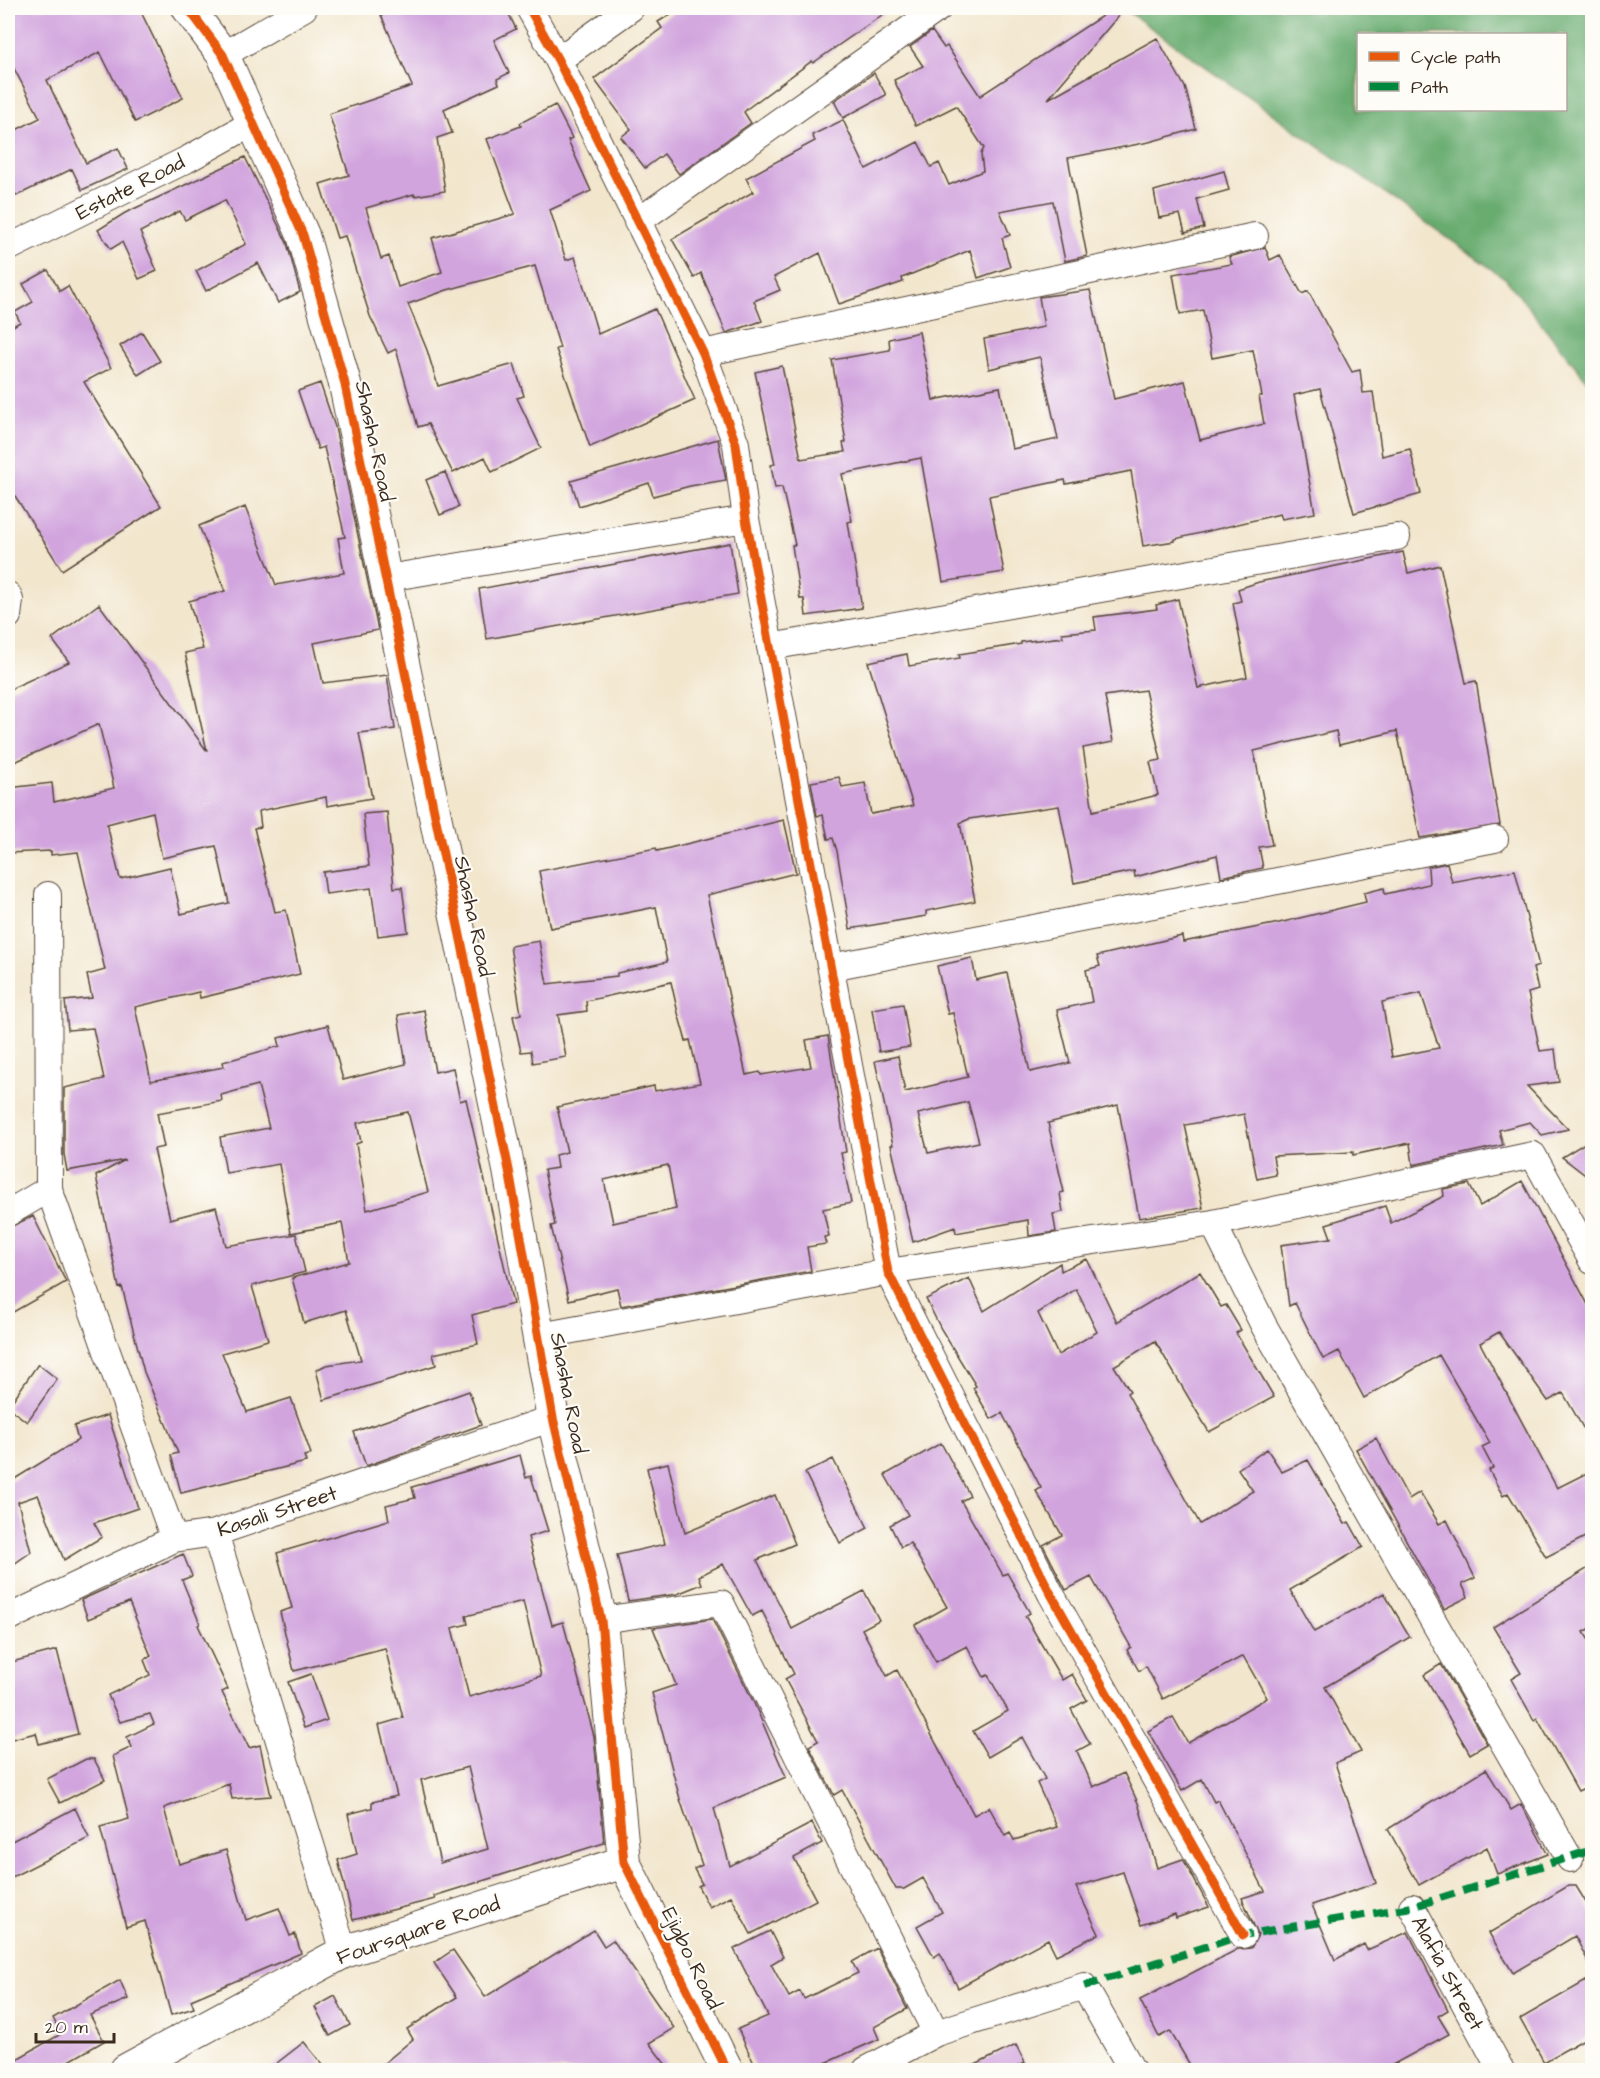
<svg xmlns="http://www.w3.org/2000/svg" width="1600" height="2078" viewBox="0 0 1600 2078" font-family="'Architects Daughter',sans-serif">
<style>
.forest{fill:#68ac70;stroke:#526b47;stroke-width:1.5;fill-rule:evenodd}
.building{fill:#d1a4de;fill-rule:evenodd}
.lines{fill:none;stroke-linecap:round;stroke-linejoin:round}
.minor-casing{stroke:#564638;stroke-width:28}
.tertiary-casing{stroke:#564638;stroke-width:34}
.minor{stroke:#fff;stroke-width:26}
.tertiary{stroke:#fff;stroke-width:32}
.quiet{stroke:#00873e;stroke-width:8;stroke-dasharray:15 8;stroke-linecap:butt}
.cycleway-casing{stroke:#fdfcf7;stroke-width:13}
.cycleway{stroke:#e8590c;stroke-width:9}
.labels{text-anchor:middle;stroke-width:4.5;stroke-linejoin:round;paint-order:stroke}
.street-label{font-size:21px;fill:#3b2a1e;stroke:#fdfcf7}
</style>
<rect width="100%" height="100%" fill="#fdfcf7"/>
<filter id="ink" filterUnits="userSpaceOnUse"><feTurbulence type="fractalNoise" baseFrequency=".0167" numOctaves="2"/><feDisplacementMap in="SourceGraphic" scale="12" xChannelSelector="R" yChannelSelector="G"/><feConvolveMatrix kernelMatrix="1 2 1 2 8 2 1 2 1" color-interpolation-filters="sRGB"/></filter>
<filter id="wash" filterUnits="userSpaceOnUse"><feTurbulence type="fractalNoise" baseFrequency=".008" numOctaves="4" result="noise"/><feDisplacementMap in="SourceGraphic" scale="24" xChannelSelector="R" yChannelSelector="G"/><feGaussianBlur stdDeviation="1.35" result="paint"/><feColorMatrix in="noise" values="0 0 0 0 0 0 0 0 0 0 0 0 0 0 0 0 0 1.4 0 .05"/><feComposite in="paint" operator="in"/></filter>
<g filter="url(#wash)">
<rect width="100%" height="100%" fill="#f2e6cd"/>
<path class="forest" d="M1123 8H1592V387L1506 279ZM1358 34H1566V110H1358Z"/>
<g id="blocks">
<path class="building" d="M8 8H139L183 98 135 122 100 52 47 80 86 163 118 148 128 169 82 190 72 169 16 196 8 177V134L40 118 8 57Z
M378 8H506L516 29 494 40 509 73 497 79 499 84 444 109 452 133 437 138 445 191 414 196V194L366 208 381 259 389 256 398 287 442 272 432 238 515 214 487 139 521 126 520 123 555 105 572 138 568 140 591 191 550 210 566 260 575 257 598 334 655 309 695 400 590 447 556 349 560 348 535 266 447 290 408 304 427 350 438 386 514 364 524 396 517 398 541 448 492 472 485 457 453 473 428 424 418 427 396 349 388 353 370 316 345 236 337 238 320 184 349 175 329 114 412 86Z
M680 8H892L813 63 812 61 748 108 744 112 751 123 679 174 664 154 645 168 621 137 631 129 594 79 662 28 658 22Z
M1114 8H1125L1048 99 1157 38 1185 87 1196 129 1149 142 1068 158 1087 256 1065 261 1053 201 1000 211 1010 235 1002 238 1010 267 978 278 970 250 902 278 903 282 839 304 820 253 774 277 780 290 754 301 762 321 726 333 701 273 694 278 672 239 753 192 746 178 815 141 812 135 843 120 866 169 918 142 931 167 939 163 949 185 983 171 981 154 984 148 956 106 916 126 894 80 923 66 910 47 932 31 944 48 947 46 980 96Z
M874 73 886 95 843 118 834 101Z
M245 157 287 243 300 292 278 303 258 263 206 291 196 271 246 244 225 200 185 220 180 211 140 232 157 271 139 279 122 242 111 249 98 230 125 213Z
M1224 171 1229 190 1197 199 1204 228 1185 233 1180 214 1159 218 1154 191Z
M1265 247 1270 260 1280 255 1302 294 1308 291 1352 372 1360 370 1363 393 1373 392 1382 456 1410 449 1421 494 1354 513 1320 389 1294 395 1315 513 1282 519 1280 514 1175 539V541L1143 546 1131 471 1066 484 1065 480 989 496 1004 572 943 582 921 458 872 468 842 474 852 521 848 522 862 608 806 616 804 599H800L792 545H795L782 487 775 488 771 465 775 464 755 372 782 366 801 459 845 452 843 443 846 442 832 360 890 350 889 339 919 332 933 400 1000 387 1012 449 1058 439 1040 357 989 369 984 339 1044 327 1039 297 1090 290 1114 399 1185 381 1200 440 1264 424 1259 396H1262L1253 350 1212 358 1203 310 1180 314 1173 274 1232 264 1229 257Z
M48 270 60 291 68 286 111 368 84 382 161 506 62 570 8 485V329L20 322 15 312 33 302 23 284Z
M142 332 160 361 138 375 120 346Z
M320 383 335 427 378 630 314 643 323 683 387 675 395 729 359 733 372 798 327 806 326 797 259 811 261 827 254 828 275 912 286 910 300 974 200 998 199 992 135 1007 151 1081 224 1067 223 1062 280 1046 278 1038 328 1025 343 1080 406 1064 398 1015 424 1010 435 1072 453 1068 460 1101 466 1099 513 1304 472 1315 478 1344 433 1354 436 1365 324 1400 316 1370 326 1365 361 1360 346 1310 304 1323 292 1278 349 1262 342 1223 291 1233 279 1164 226 1173 220 1137 269 1128 258 1085 221 1095 222 1101 157 1113 164 1147 154 1149 170 1219 216 1207 226 1246 296 1234 305 1272 252 1286 268 1340 222 1353 247 1412 291 1398 311 1454 304 1456 306 1462 181 1493 171 1455 178 1453 144 1372 122 1287 119 1288 96 1176 125 1160 67 1171 64 1154V1088L104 1079 93 1028 68 1030 65 1001 92 998 87 975 105 970 78 852 51 855V851L8 853V788L52 783 54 802 114 788 99 724 8 765V690L69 662 52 639 99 604 207 751 185 653 203 649 189 601 225 591 199 526 245 507 276 585 344 573 338 538 345 537 324 447 318 449 298 391ZM153 812 162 858 216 846 229 903 181 914 170 867 120 879 107 824ZM408 1112 428 1192 367 1210 356 1144 361 1142 357 1123Z
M718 439 726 480 690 486 653 496 649 483 579 506 571 481Z
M445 472 459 507 440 515 426 480Z
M730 543 738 594 487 639 479 589Z
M1403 552 1408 573 1440 565 1466 683 1476 681 1500 825 1420 838 1397 731 1339 745 1336 731 1254 751 1272 845 1259 847 1263 868 1221 877 1217 855 1135 877 1134 871 1074 883 1059 806 969 819 960 823 975 901 926 911V916L850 929 837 851 833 838 828 839 823 815 817 816 811 782 839 777 842 787 865 783 871 814 913 806 868 662 907 654 909 666 960 658 959 654 1021 644V642L1063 637 1062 633 1096 630 1094 617 1157 609 1156 605 1178 599 1198 688 1247 677 1233 603 1241 601 1238 589 1259 582ZM1145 690 1161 760 1150 762 1158 795 1093 811 1083 748 1113 742 1105 696Z
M387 812 394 888 402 887 408 932 378 936 371 888 326 894 323 872 369 866 363 814Z
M784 820 796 873 707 895 746 1075 760 1072 761 1075 811 1067 806 1040 828 1036 846 1152 841 1153 851 1203 823 1209 829 1236 824 1237 826 1244 807 1247 811 1271 621 1306 617 1288 569 1300 551 1226 555 1225 544 1170 557 1168 555 1155 567 1152 557 1107 654 1086 655 1091 700 1083 690 1040 686 1041 678 1013 671 982 586 1001 587 1011 558 1015 566 1057 533 1063 531 1051 521 1052 513 1016 521 1014 510 946 539 941 547 984 617 976V973L667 962 656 907 550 928 539 871 656 848 657 851ZM668 1165 676 1209 613 1223 604 1180Z
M1447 863 1452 882 1515 870 1539 966 1533 968 1538 990 1528 993 1540 1051 1555 1049 1559 1082 1527 1086 1568 1129 1542 1135 1530 1122 1499 1130 1503 1145 1413 1165 1410 1143 1353 1155V1152L1273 1156 1276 1175 1257 1179 1244 1114 1185 1125 1203 1208 1139 1218 1118 1105 1048 1123 1064 1192 1060 1193 1063 1212 1053 1214 1056 1232 1029 1236 1028 1220 956 1233 955 1227 913 1242 891 1145H893L875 1061 898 1056 905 1092 968 1077 953 1013 948 1014 937 966 972 958 976 980 1007 973 1030 1072 1070 1063 1057 1010 1092 1002 1086 970 1100 966 1097 956 1182 936 1183 942 1279 923 1366 902 1364 893 1384 888 1385 894 1429 884 1428 867ZM1421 993 1439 1048 1392 1057 1382 1002ZM968 1102 979 1142 928 1153 918 1114Z
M903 1004 910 1047 879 1052 872 1009Z
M1593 1138V1181L1562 1157Z
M1522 1181 1593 1314V1445L1563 1393 1548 1401 1499 1332 1480 1343 1557 1488 1593 1470V1533L1546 1557 1508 1493 1503 1496 1489 1470 1493 1468 1482 1447 1490 1443 1439 1355 1364 1398 1339 1351 1323 1359 1295 1303 1289 1306 1281 1245 1331 1238 1326 1224 1385 1206 1391 1223 1444 1196 1443 1189 1469 1184 1480 1206Z
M33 1216 66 1282 8 1315V1228Z
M1087 1259 1117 1322 1200 1272 1221 1307 1226 1305 1241 1330 1236 1333 1274 1397 1209 1432 1155 1341 1114 1366 1130 1391 1127 1393 1200 1524 1253 1491 1238 1469 1267 1449 1282 1472 1308 1460 1345 1524 1349 1522 1363 1547 1290 1590 1314 1632 1384 1593 1410 1637 1325 1687 1361 1752 1335 1763 1376 1883 1312 1905 1335 1960 1364 1944 1367 1950 1408 1932 1448 2010 1438 2016 1449 2034 1383 2070H1193L1170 2031 1159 2037 1140 2000 1238 1949 1251 1948 1258 1935 1242 1898 1265 1891 1218 1800 1214 1802 1202 1779 1182 1791 1148 1731 1173 1717 1188 1743 1267 1698 1243 1656 1163 1699 1146 1666 1139 1671 1127 1650 1131 1647 1091 1577 1066 1590 1043 1545 1062 1535 1036 1491 1041 1488 1002 1413 991 1419 973 1388 976 1386 941 1329 926 1299 969 1278 984 1311 1060 1263 1061 1271ZM1076 1289 1097 1332 1058 1355 1038 1313Z
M38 1364 57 1379 27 1422 8 1407Z
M469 1391 481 1425 366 1466 354 1432Z
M108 1415 138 1508 94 1523 102 1537 64 1560 38 1495 18 1502 31 1552 8 1568V1483L78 1440 74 1426Z
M1376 1438 1409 1499 1420 1492 1439 1524 1447 1520 1475 1578 1462 1584 1468 1597 1444 1609 1356 1449Z
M941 1443 970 1496 961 1501 1003 1575 1007 1573 1030 1613 1025 1616 1062 1680 1072 1674 1087 1700 1071 1709 1090 1744 1077 1751 1093 1787 1124 1773 1138 1803 1157 1868 1183 1859 1209 1907 1176 1918 1175 1914 1141 1925 1123 1872 1076 1887 1099 1934 1056 1955 1048 1939 958 1988 940 1953 934 1957 917 1926 942 1912 923 1878 904 1889H896L842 1790 834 1795 809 1746 818 1741 785 1679 794 1674 762 1611 752 1616 723 1564 699 1576 702 1584 677 1594 628 1601 617 1555 665 1544 647 1468 668 1463 685 1533 775 1495 795 1544 757 1560 792 1629 864 1591 879 1620 862 1629 887 1676 897 1670 974 1815 989 1807 1005 1836 1010 1833 1014 1840 1057 1827 1037 1783 1045 1779 1022 1737 988 1757 973 1731 1008 1711 988 1675 984 1677 967 1646 936 1662 915 1625 947 1607 910 1543 901 1547 890 1525 908 1515 885 1475Z
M520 1455 526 1478 531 1476 548 1531 528 1537 552 1625 563 1622 594 1736 604 1843 434 1896 435 1899 353 1920 338 1860 357 1854 348 1814 372 1808V1802L397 1796 379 1725 403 1718 385 1648 294 1671 280 1612 292 1608 277 1553 389 1520 386 1505 415 1498 412 1487ZM523 1601 541 1676 469 1697 452 1628 468 1624 466 1616ZM468 1767 488 1849 440 1863 421 1780Z
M833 1459 868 1528 840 1543 805 1473Z
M183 1554 192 1576 182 1580 200 1624 198 1625 228 1689 222 1692 249 1748 260 1745 271 1796 232 1799 229 1784 164 1808 179 1864 226 1850 246 1920 279 1908 290 1936 295 1934 301 1953 191 2000 194 2008 171 2015 145 1921 126 1927 100 1827 129 1819 113 1756 132 1747 127 1737 154 1724 150 1714 120 1722 108 1695 150 1675 144 1660 151 1656 129 1602 88 1619 81 1600Z
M1593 1565V1627L1584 1632 1593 1647V1784L1578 1791 1537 1718 1534 1720 1511 1679 1521 1673 1493 1627Z
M712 1619 754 1703 786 1777 714 1808 730 1866 812 1823 822 1843 794 1858 816 1900 751 1934 731 1896 709 1907 698 1886 702 1884 694 1869 702 1865 680 1799 652 1693 676 1685 653 1628Z
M57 1650 78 1734 39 1744 36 1733 8 1740V1663Z
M1441 1664 1487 1744 1470 1754 1424 1675Z
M311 1674 327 1720 304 1728 288 1682Z
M86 1759H94L105 1780 60 1803 47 1779Z
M1486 1769 1511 1810 1521 1804 1548 1854 1497 1874 1487 1847 1419 1885 1388 1829Z
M75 1808 89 1838 8 1879V1843Z
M1568 1886H1576L1593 1914V1971L1575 1936 1513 1973 1489 1933Z
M594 1930 604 1946 613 1940 674 2028 649 2043 670 2070H376L413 2039 407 2029 457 1997 434 1963 453 1950 485 1997Z
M770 1931 783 1957 771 1964 789 1997 800 1991 804 1999 858 1973 852 1962 877 1948 907 2009 874 2027 879 2039 810 2070H757L738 2029 768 2016 734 1949Z
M1593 1977V2034L1544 2062 1520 2019Z
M120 1980 128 1999 90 2015 104 2041 54 2070H8V2064L61 2034 53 2018Z
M335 1996 350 2025 330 2036 315 2007Z
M304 2042 327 2070H268Z
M1016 2045 1025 2063 1010 2070H965Z"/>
</g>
</g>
<g filter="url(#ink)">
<use href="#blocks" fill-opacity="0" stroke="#564638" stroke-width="1.5"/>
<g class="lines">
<defs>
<path id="minor" d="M529 8 558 60 703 353 736 444 746 519 888 1272 1051 1594 1243 1935
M223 55 304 8
M558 60 631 8
M637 222 939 8
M8 248 186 160 251 124
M703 353 1255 236
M387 578 746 519
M8 595 10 600 8 616
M770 647 1397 537
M48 895 49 1189 174 1539
M831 967 1495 839
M8 1213 49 1189
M1213 1223 1264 1326 1570 1859
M540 1336 888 1272 1213 1223 1533 1155 1592 1261
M215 1533 344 1952
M8 1618 174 1539 215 1533 553 1418
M601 1620 721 1603 936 2033
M1412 1907 1501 2070
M866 2070 936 2033 1084 1986 1132 2070"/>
<path id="tertiary" d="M188 8 223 55 303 235 344 380 509 1170 553 1418 601 1620 624 1862 727 2070
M126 2070 344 1952 624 1862"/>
</defs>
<use href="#minor" class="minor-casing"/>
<use href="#tertiary" class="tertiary-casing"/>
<use href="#minor" class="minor"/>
<use href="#tertiary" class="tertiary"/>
<path class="quiet" d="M1084 1986 1243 1935 1412 1907 1592 1850"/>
<defs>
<path id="cycleway" d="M188 8 223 55 303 235 344 380 509 1170 553 1418 601 1620 624 1862 727 2070
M529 8 558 60 703 353 736 444 746 519 888 1272 1051 1594 1243 1935"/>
</defs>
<use href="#cycleway" class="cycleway-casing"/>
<use href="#cycleway" class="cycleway"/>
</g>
</g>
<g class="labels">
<g class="street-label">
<text transform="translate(130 187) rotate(-27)" y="7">Estate Road</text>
<text transform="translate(375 441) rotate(78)" y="7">Shasha Road</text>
<text transform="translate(474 916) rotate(78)" y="7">Shasha Road</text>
<text transform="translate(569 1393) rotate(79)" y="7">Shasha Road</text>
<text transform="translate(277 1511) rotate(-18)" y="7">Kasali Street</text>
<text transform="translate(418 1930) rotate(-19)" y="7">Foursquare Road</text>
<text transform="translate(692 1958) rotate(64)" y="7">Ejigbo Road</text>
<text transform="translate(1448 1973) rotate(61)" y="7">Alafia Street</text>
</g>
</g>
<rect width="1600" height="2078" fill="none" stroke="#fdfcf7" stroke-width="30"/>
<rect x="1357" y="33" width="210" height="78" fill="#fdfcf7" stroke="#afa8a0" stroke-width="1.5"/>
<rect x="1369" y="52" width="30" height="9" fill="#e8590c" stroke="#afa8a0" stroke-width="1.5"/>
<text x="1411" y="63" font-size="18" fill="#3b2a1e">Cycle path</text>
<rect x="1369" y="82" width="30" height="9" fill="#00873e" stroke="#afa8a0" stroke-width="1.5"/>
<text x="1411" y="93" font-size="18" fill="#3b2a1e">Path</text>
<path d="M36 2033v9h78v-9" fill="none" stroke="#3b2a1e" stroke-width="3"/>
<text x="45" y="2033" font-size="18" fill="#3b2a1e" stroke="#fdfcf7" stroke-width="4.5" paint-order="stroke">20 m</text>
</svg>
